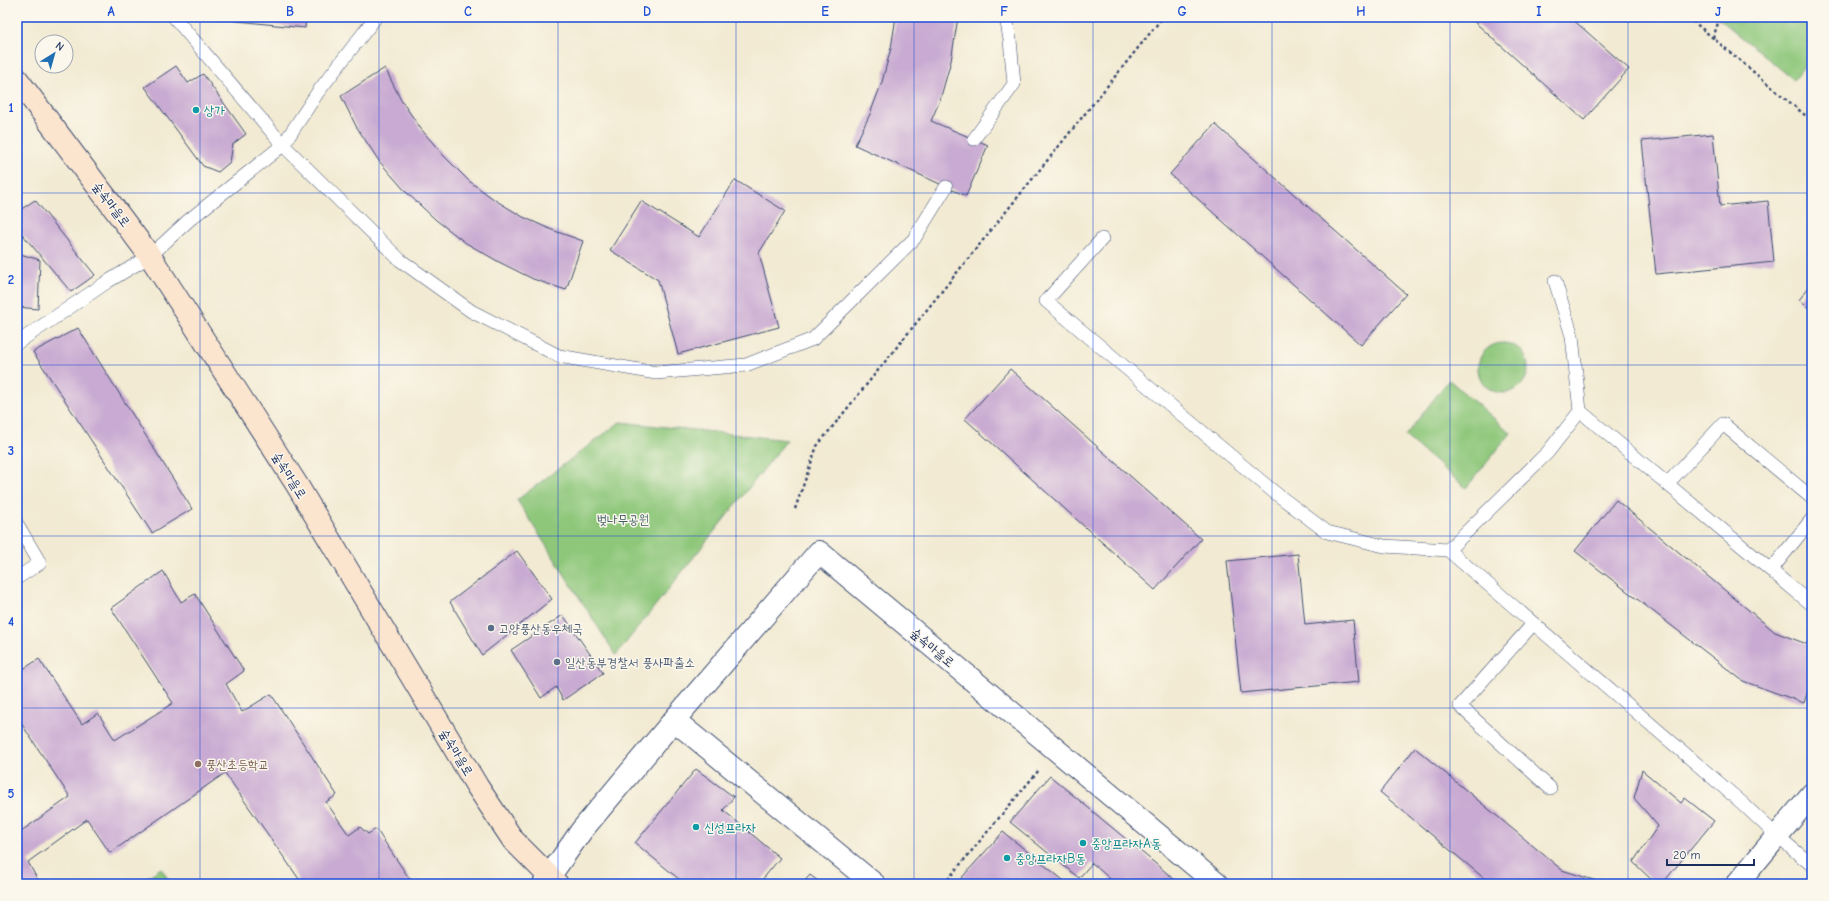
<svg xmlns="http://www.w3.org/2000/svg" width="1829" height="901" viewBox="0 0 1829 901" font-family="'Comic Neue','Poor Story',sans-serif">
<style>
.green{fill:#8ec77a;stroke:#547b6c}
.building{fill:#c9aad2}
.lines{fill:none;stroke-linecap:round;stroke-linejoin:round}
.service-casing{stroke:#3b4b6f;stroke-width:14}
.minor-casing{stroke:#3b4b6f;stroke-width:24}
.tertiary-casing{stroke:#3b4b6f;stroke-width:24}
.secondary-casing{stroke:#3b4b6f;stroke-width:24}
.path{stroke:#3b4b6f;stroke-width:2.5;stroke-dasharray:3 3;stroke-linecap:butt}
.service{stroke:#fff;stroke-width:13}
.minor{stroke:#fff;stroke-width:22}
.tertiary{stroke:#fff;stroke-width:22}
.secondary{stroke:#fbe5cf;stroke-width:22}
.grid{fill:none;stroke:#1d4ed8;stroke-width:1;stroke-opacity:0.55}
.culture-dot{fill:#0f9aa8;stroke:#fbf7ec;stroke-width:1.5}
.service-dot{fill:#5c6f8a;stroke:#fbf7ec;stroke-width:1.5}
.education-dot{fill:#8d6e63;stroke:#fbf7ec;stroke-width:1.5}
.labels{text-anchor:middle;stroke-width:3;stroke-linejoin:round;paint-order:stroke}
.culture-label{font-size:13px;fill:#0d838f;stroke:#fbf7ec;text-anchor:start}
.street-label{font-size:13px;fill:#1b2f5e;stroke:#fbf7ec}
.park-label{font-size:13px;fill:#3e5d66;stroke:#fbf7ec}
.service-label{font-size:13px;fill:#4e5e75;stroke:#fbf7ec;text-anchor:start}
.education-label{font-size:13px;fill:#785e54;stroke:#fbf7ec;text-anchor:start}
.neatline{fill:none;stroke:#1d4ed8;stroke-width:1.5}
.grid-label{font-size:13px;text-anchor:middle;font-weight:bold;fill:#1d4ed8}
</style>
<rect width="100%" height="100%" fill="#fbf7ec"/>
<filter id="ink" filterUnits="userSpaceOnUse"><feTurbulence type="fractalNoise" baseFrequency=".025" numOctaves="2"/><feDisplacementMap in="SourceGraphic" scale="8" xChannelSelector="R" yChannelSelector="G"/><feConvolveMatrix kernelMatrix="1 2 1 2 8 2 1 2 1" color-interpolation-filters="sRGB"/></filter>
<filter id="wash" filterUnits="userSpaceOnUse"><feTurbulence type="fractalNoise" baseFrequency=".012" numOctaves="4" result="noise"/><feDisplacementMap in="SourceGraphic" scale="16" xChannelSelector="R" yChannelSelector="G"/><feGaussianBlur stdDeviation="0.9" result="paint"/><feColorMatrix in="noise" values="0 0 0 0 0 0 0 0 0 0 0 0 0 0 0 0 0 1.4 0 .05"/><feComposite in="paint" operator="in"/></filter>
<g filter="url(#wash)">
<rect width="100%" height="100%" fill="#f2ead2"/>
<path class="green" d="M1717 17H1812V58L1794 80Z
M1478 368a25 25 0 1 1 50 0a25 25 0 1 1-50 0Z
M1449 380 1511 433 1466 488 1405 436Z
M620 422 787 440 616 655 517 500Z
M161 868 171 884H137Z"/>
<g id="blocks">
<path class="building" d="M199 17H306L305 28Z
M896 17H958L951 61 940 100 931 121 988 145 966 196 855 145 870 114 882 82 891 48Z
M1469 17H1570L1629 69 1584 120Z
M176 66 188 83 203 74 246 134 233 144 230 162 218 172 203 166 145 87Z
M385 68 401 100 421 129 444 156 469 181 495 200 523 217 552 230 583 241 566 290 533 279 499 262 466 243 436 220 406 192 379 161 356 126 341 96Z
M1215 124 1406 294 1361 345 1170 174Z
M1713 134 1720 206 1768 201 1774 262 1656 274 1642 141Z
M735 180 785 211 759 253 779 327 678 354 658 280 610 250 641 201 699 237Z
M35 200 95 275 71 292 17 228V212Z
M17 253 40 260 38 309 17 307Z
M1812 283V311L1799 300Z
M78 328 192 509 152 533 33 352Z
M1010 369 1201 539 1155 590 965 419Z
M1616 500 1775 632 1812 646V677L1804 703 1743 681 1575 551Z
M517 551 552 599 482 655 450 602Z
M1298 554 1305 625 1353 620 1359 682 1241 693 1227 561Z
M163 571 181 602 195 594 244 671 226 684 242 712 271 694 337 795 326 802 349 835 360 827 368 834 376 829 413 884H293L299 879 225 773 110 853 87 819 28 862 40 884H17V834L70 797 17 717V673L39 659 82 724 98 713 115 740 173 703 111 608Z
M563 615 603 673 563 700 556 687 541 698 511 650Z
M1415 748 1562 870 1606 884H1491L1380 792Z
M696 769 734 797 723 810 780 858 762 880 766 884H685L635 843Z
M1642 770 1681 803 1685 798 1714 821 1662 884H1656L1633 862 1658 826 1634 798Z
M1050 776 1180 884H1133L1129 881 1127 884H1116L1092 863 1079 878 1010 822Z
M1003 832 1068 884H956Z
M810 875 822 884H802Z"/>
</g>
</g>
<g filter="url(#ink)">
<use href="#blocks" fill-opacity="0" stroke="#3b4b6f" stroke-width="1"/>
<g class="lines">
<defs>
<path id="service" d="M174 17 283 145 400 260 471 311 559 356 656 373 746 365 813 339 914 239 946 187
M974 139 1014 84 1010 40 1006 17
M1102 239 1046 301 1274 492 1327 532 1384 546 1448 550 1548 452 1580 411 1572 336 1555 281
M17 343 107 282 150 256 189 220 283 145 318 92 376 17
M1580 411 1810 603
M1667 484 1723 424 1812 498
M17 524 40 563 17 578
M1448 550 1741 802 1777 836 1812 865
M1771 570 1812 519
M1533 624 1460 706 1550 788"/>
<path id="minor" d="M674 720 874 884
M544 884 582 830 674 720 819 552 1217 884"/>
<path id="tertiary" d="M1737 884 1812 794"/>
<path id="secondary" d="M17 79 150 256 297 485 477 786 513 840 557 884"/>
</defs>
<use href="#service" class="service-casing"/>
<use href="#minor" class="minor-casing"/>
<use href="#tertiary" class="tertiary-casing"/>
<use href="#secondary" class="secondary-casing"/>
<path class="path" d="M1688 17 1812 121
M1713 38 1720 17
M795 509 817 446 1163 17
M944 884 1039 770"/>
<use href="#service" class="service"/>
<use href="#minor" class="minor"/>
<use href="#tertiary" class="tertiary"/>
<use href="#secondary" class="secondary"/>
</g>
</g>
<path class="grid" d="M200 17V884M379 17V884M558 17V884M736 17V884M914 17V884M1093 17V884M1272 17V884M1450 17V884M1628 17V884M17 193H1812M17 365H1812M17 536H1812M17 708H1812"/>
<g class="culture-dot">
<circle cx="196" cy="110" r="4"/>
<circle cx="696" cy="827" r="4"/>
<circle cx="1083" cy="843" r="4"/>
<circle cx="1007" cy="858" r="4"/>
</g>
<g class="service-dot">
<circle cx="491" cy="628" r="4"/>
<circle cx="557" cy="662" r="4"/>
</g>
<circle class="education-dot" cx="198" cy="764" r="4"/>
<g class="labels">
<g class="culture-label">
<text x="204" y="115">상가</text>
<text x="704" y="832">신성프라자</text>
<text x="1091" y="848">중앙프라자A동</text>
<text x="1015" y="863">중앙프라자B동</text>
</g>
<g class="street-label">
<text transform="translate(112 204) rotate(53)" y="5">숲속마을로</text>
<text transform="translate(290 475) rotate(58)" y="5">숲속마을로</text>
<text transform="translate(933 647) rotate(40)" y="5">숲속마을로</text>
<text transform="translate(457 752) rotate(59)" y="5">숲속마을로</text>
</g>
<g class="park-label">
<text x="623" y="524">벚나무공원</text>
</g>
<g class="service-label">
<text x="499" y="633">고양풍산동우체국</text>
<text x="565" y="667">일산동부경찰서 풍사파출소</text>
</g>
<g class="education-label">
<text x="206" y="769">풍산초등학교</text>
</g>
</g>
<rect width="1829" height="901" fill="none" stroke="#fbf7ec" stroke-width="44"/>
<g transform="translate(54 54) rotate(37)"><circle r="19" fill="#fbf7ec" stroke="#a1a7b3"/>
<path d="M0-3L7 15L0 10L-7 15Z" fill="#1f6fb2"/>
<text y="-6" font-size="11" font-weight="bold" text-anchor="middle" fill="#1b2f5e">N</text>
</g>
<path d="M1667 859v6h87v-6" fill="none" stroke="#1b2f5e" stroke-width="2"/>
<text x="1673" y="859" font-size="12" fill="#1b2f5e" stroke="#fbf7ec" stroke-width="3" paint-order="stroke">20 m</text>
<rect x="22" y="22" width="1785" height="857" class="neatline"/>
<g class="grid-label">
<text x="111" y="16">A</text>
<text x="290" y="16">B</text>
<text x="468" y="16">C</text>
<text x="647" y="16">D</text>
<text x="825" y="16">E</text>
<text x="1004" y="16">F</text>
<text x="1182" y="16">G</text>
<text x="1361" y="16">H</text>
<text x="1539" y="16">I</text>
<text x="1718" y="16">J</text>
<text x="11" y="112">1</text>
<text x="11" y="284">2</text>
<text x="11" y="455">3</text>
<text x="11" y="626">4</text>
<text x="11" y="798">5</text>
</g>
</svg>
